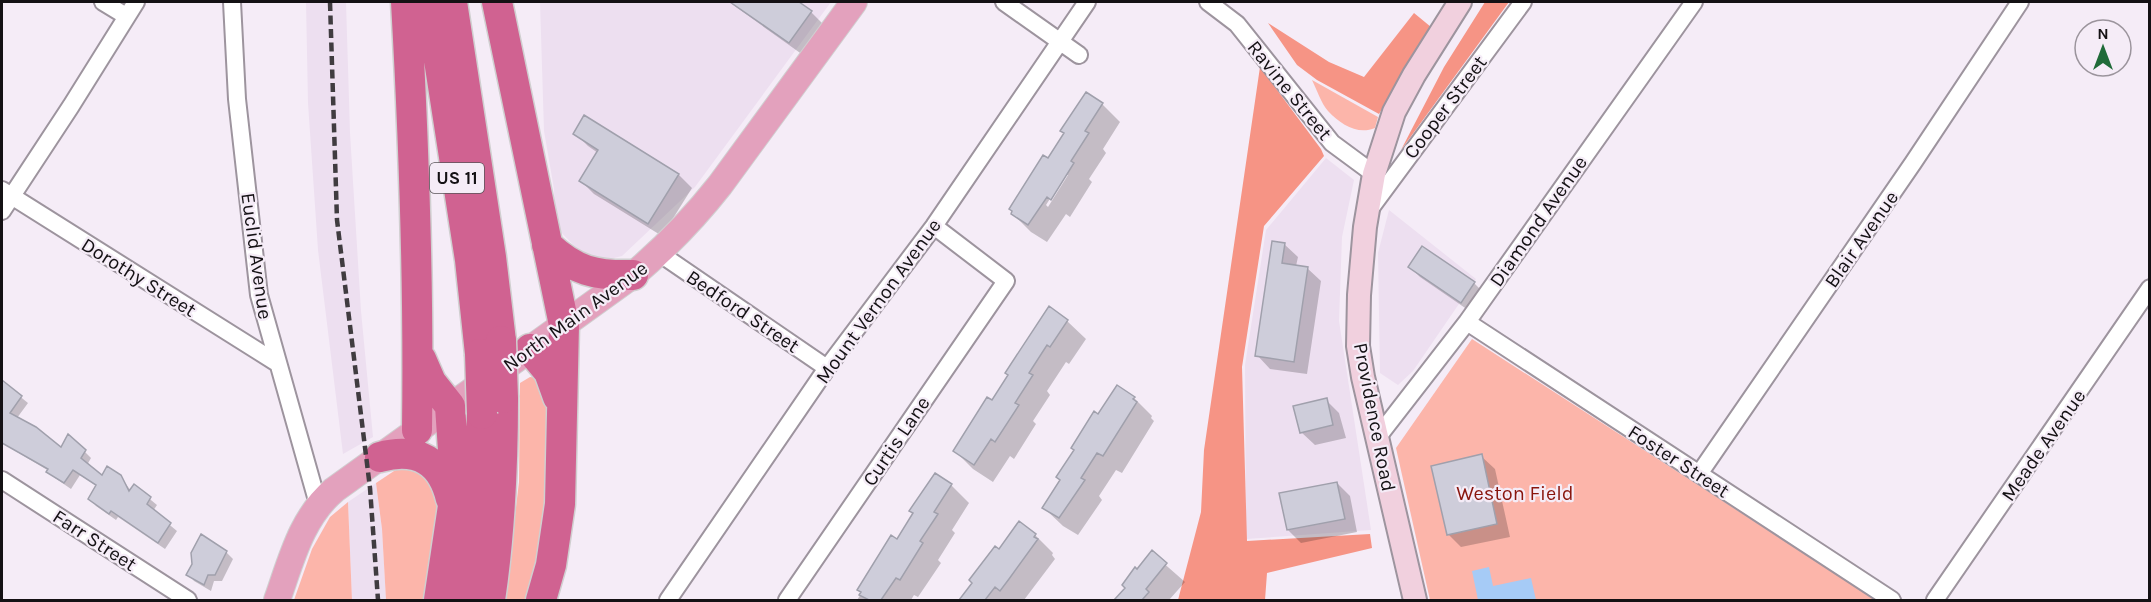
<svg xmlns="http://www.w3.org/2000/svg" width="2151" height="602" viewBox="0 0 2151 602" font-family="Karla,sans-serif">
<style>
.built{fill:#eddff0}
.green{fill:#fcb5aa}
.forest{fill:#f69485}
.water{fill:#a6cbf6}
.shadow{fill:#0003;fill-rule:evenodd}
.building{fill:#cecdda;stroke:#a0a0ac;stroke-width:1.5}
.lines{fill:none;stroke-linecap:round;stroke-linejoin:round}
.minor-casing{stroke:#9d949e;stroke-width:20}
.secondary-casing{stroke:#9d949e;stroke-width:26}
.primary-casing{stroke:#d0cfd0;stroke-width:28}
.motorway-casing{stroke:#d0cfd0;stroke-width:33}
.minor{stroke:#fff;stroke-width:16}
.secondary{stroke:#f1d0de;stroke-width:22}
.primary{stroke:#e3a1bd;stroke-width:26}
.motorway{stroke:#d06291;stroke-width:30}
.rail{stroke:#403c40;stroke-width:4.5;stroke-dasharray:9 4.5;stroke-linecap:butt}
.motorway-bridge-casing{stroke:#d0cfd0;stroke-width:33;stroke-linecap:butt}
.motorway-bridge{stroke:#d06291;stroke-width:30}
.labels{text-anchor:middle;stroke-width:4.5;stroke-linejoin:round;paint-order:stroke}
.shield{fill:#f5ecf7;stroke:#585358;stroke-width:1.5}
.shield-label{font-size:18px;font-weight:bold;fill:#141114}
.street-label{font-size:20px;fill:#141114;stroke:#f5ecf7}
.park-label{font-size:20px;fill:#89150d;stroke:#f5ecf7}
</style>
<rect width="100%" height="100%" fill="#f5ecf7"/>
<path class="built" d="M306 2H346L350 133 361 311 373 437 343 454 318 250 308 103Z
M540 2H831L695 187 622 256 606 260 584 256 555 226 554 189 544 131Z
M1326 158 1354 180 1342 237 1339 321 1371 530 1246 539 1245 365 1266 230Z
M1389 210 1476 279 1413 371 1398 385 1380 373 1378 253Z
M376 483 382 529 386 600H352L348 502Z"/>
<path class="green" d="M1312 80 1378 117 1375 128C1358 135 1341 125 1328 111 1321 103 1317 90 1312 80Z
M1472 339 1876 600H1430L1396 448Z
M530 377 538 378 550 416 547 524 529 600H505L519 482 520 383Z
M405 466 420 467 438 497V517L427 600H386L382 529 376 483 394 471Z
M348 502 352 600H294L312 549 330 517Z"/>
<path class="forest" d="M1485 2H1509L1401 150 1444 67Z
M1414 13 1431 27 1379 114 1317 80 1297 65 1268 23 1329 62 1364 77Z
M1260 67 1321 149 1324 156 1264 226 1242 367 1247 541 1370 534 1372 548 1267 573 1265 600H1178L1201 512 1204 450Z"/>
<path class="water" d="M1489 567 1493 586 1531 578 1536 600H1478L1472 571Z"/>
<path class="shadow" d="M729 2H796L811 12 824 25 803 55Z
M1102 104 1120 122 1103 149 1106 153 1089 179 1092 182 1070 217 1066 214 1047 242 1031 232 1013 214 1048 160ZM1065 175H1068L1048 207 1046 205Z
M584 117 679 175 692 188 662 236 594 194 581 181 598 153 588 146 575 133Z
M1284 244 1298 257 1296 266 1307 268 1321 281 1307 374 1270 369 1257 355Z
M1423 248 1474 283 1484 293 1471 312 1420 277 1410 267Z
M1049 308 1067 321 1086 339 1069 364 1066 362 1047 391 1050 395 1033 421 1036 424 1014 459 1010 456 993 482 973 469 955 451 993 402Z
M2 382 28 403 17 418 61 449 69 436 91 458 87 465 102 477 120 476 131 491 134 486 157 505 153 511 177 531 165 549 118 517 116 520 96 506 90 499 97 486 80 475 71 489 55 478 49 471 2 443Z
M1134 398 1152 416 1151 418 1154 421 1122 473 1116 470 1099 496 1102 500 1078 535 1063 526 1044 508 1099 416Z
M1326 400 1339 413 1346 438 1315 445 1301 432Z
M1481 456 1495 469 1510 537 1461 547 1448 534Z
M1337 483 1350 496 1357 532 1301 543 1288 530Z
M951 485 969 503 952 530 955 533 938 560 941 563 918 597 914 595 911 600H857L914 514 911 511Z
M1035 535 1053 553 1052 555 1055 559 1024 600H961L999 551Z
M226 552 233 559 222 581H214L211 591 194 581 188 574Z
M1152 553 1185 582 1169 600H1116Z"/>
<path class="building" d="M730 2H799L812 11 789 43Z
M1086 92 1103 103 1085 131 1089 133 1071 161 1074 163 1051 200 1047 197 1028 225 1011 214 1012 211 1009 209 1043 155 1048 158 1064 133 1060 131Z
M584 115 679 174 648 224 579 181 598 150 573 134Z
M1272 241 1285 243 1282 263 1308 267 1294 362 1255 356Z
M1422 246 1475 282 1461 303 1408 267Z
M1049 306 1068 320 1050 347 1047 345 1029 373 1033 375 1015 403 1019 405 995 442 991 439 974 465 953 451 987 397 992 400 1008 375 1005 373Z
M2 380 22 396 10 413 36 427 61 447 68 434 86 450 81 458 102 475 107 466 121 475 129 491 134 484 151 497 147 504 171 523 158 543 111 511 109 514 88 499 96 485 73 470 64 483 46 472 48 469 2 443Z
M1117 385 1135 397 1133 399 1137 402 1103 456 1097 453 1081 478 1085 480 1059 518 1042 508 1060 480 1056 477 1074 450 1071 448 1094 411 1098 414Z
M1327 398 1333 425 1300 433 1293 406Z
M1482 454 1497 524 1447 535 1431 466Z
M935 473 952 484 934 512 938 514 920 541 923 543 900 580 896 578 881 600H869L859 595 861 592 857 590 891 535 897 539 913 513 909 511Z
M1337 482 1345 519 1287 530 1279 493Z
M1019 521 1036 534 1034 537 1038 539 1009 579 1000 591 995 587 985 600H959L972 583 969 580 995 546 999 549Z
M201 534 227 551 215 575H208L204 585 186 575 192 564 191 553Z
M1152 550 1167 563 1146 589 1149 592 1142 600H1114L1125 588 1122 585 1135 567 1137 569Z"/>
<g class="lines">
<defs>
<path id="minor" d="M103 2 126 16
M232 2 237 99 259 295 318 504
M1004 2 1079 55
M1208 2 1237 24 1332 143 1374 174
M2 190 277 363
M1370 209 1523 2
M2 211 71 106 136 2
M659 253 827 368
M1467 322 1892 600
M1377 438 1467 322 1694 2
M1699 474 1913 163 2020 2
M2 480 188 600
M668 600 827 368 934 226 1087 2
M787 600 1006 281 934 226
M1935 600 2150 288"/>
<path id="secondary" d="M1415 600 1363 377 1358 346 1359 295 1365 227 1374 174 1394 112 1414 75 1460 2"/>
<path id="primary" d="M277 600C291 561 301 518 334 490L633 275C666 247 694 218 720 185L854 2"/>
<path id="motorway" d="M406 2C414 144 419 287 417 430
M430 2 470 260 480 354
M452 2 491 257 501 341
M497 2 564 325 560 504 551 565 541 600
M547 245C575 271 595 276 633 275
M530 349 549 372 558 397
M421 359 431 382 450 406 454 465 453 506 439 600
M380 457C418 447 442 461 451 499
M468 600 477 529 482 414
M490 600C500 533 503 466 503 398"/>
</defs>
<use href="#minor" class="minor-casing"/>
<use href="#secondary" class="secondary-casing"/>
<use href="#primary" class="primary-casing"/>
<use href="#motorway" class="motorway-casing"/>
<use href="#minor" class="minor"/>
<use href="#secondary" class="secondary"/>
<use href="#primary" class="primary"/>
<use href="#motorway" class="motorway"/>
<path class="rail" d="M330 2 337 220 370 488 378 600"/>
<defs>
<path id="motorway-bridge" d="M501 341 503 398
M480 354 482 414"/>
</defs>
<use href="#motorway-bridge" class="motorway-bridge-casing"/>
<use href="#motorway-bridge" class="motorway-bridge"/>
</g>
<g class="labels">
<rect class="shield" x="430" y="163" width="54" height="30" rx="4.5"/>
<g class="shield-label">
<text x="457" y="184">US 11</text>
</g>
<g class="street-label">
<text transform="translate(1290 90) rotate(51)" y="7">Ravine Street</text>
<text transform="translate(1445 107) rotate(-53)" y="7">Cooper Street</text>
<text transform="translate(1538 221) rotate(-55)" y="7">Diamond Avenue</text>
<text transform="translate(1861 239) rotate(-55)" y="7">Blair Avenue</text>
<text transform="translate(257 256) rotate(82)" y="7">Euclid Avenue</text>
<text transform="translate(139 277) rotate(32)" y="7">Dorothy Street</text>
<text transform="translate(878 301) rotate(-54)" y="7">Mount Vernon Avenue</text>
<text transform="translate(743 311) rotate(34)" y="7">Bedford Street</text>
<text transform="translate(575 316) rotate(-36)" y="7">North Main Avenue</text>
<text transform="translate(1375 417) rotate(79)" y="7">Providence Road</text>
<text transform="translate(896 441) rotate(-56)" y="7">Curtis Lane</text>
<text transform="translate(2043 445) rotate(-55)" y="7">Meade Avenue</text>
<text transform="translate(1679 461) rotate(33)" y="7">Foster Street</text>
<text transform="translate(95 540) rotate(33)" y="7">Farr Street</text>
</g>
<g class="park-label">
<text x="1515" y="500">Weston Field</text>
</g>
</g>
<rect width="2151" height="602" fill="none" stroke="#141114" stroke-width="6"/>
<g transform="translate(2103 48)"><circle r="28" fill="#f5ecf7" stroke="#9b949c" stroke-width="1.5"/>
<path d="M0-4.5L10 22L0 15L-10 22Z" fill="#206b39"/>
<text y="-9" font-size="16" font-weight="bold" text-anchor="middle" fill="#141114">N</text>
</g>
</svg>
